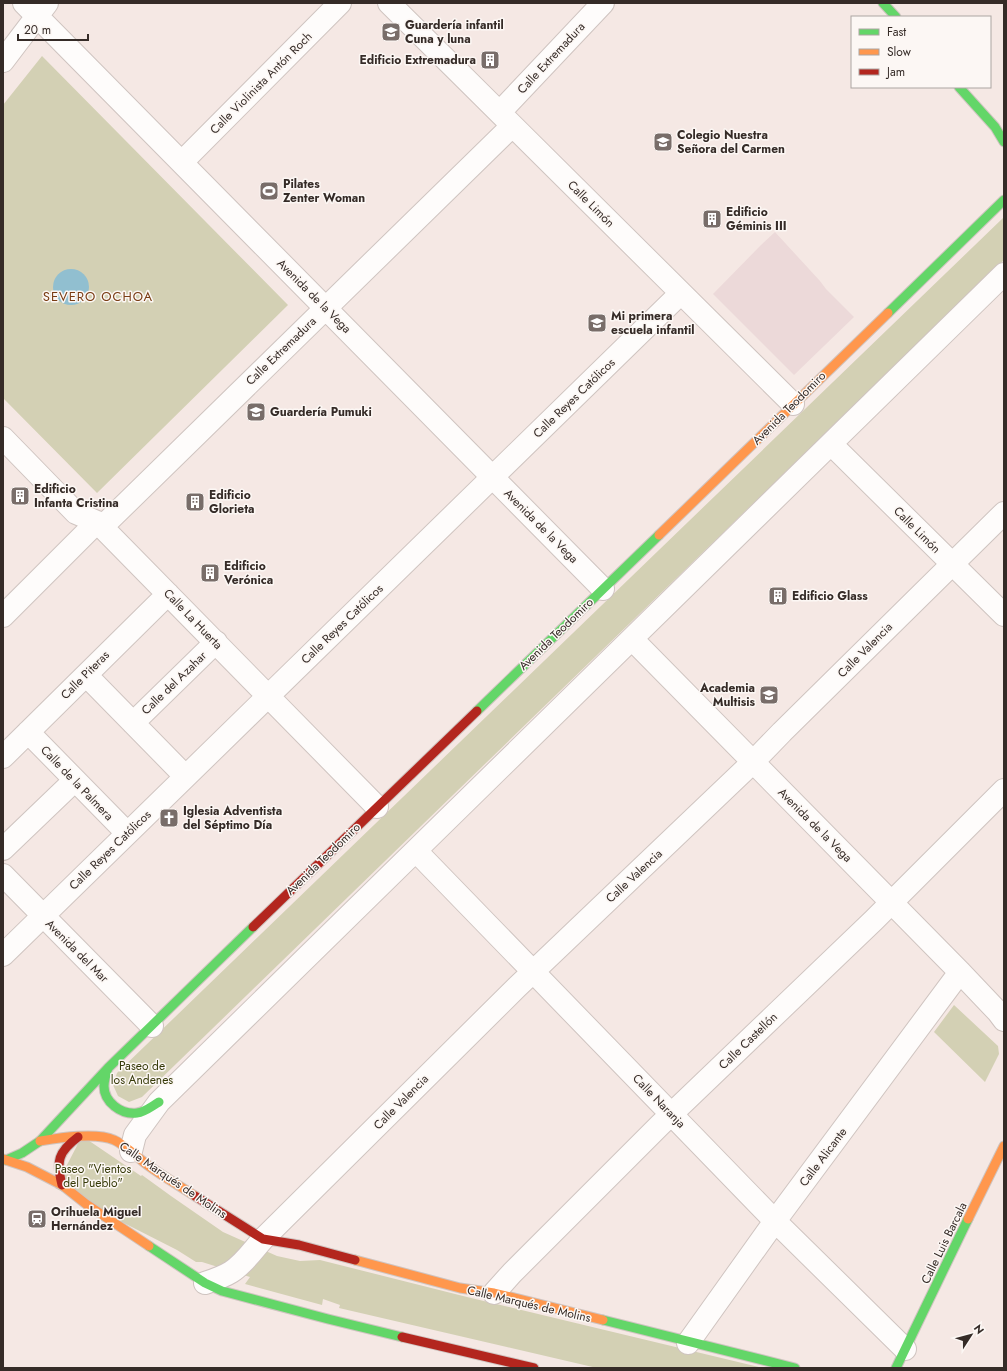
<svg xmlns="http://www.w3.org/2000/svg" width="1007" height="1371" viewBox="0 0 1007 1371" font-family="Jost,sans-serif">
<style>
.medical{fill:#ecd9d9}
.green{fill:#d3d0b4}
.water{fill:#91bfd0}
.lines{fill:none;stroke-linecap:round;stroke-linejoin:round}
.street-casing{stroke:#cfc4c0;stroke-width:24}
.fast-casing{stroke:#cfc4c0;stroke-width:11}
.slow-casing{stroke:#cfc4c0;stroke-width:11}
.jam-casing{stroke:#cfc4c0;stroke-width:11}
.street{stroke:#fefcfb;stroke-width:22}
.fast{stroke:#63d668;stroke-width:9}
.slow{stroke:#ff974d;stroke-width:9}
.jam{stroke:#b3261e;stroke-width:9}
.labels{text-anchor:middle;stroke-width:3;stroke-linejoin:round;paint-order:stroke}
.poi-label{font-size:12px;font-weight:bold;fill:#352b27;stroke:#fcf7f4;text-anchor:start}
.street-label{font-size:12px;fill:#352b27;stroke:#fcf7f4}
.park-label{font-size:12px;fill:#363a09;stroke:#fcf7f4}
.neighbourhood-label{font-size:13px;letter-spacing:1px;fill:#793c13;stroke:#fcf7f4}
</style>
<rect width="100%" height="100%" fill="#f5e8e4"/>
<path class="medical" d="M775 232 820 281 826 289 854 317 794 375 713 294 761 245Z"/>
<path class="green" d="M42 56 288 305 97 493 3 398V105Z
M1003 218H1004V260L142 1097 129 1102 118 1096 113 1085 117 1073Z
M954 1005 998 1046 999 1054 985 1082 934 1032Z
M82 1136 141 1176 142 1175 171 1196 223 1232 277 1256 300 1261 320 1260 467 1297 763 1368H597L339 1308 340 1305 323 1299 322 1305 245 1284 250 1277 202 1262H196L177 1250 55 1188Z"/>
<path class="water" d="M53 287a18 18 0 1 1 36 0a18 18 0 1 1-36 0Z"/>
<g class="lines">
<defs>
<path id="street" d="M24 3 603 589
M389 3 793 404
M3 61 47 3
M500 112 603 3
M182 162 340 3
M3 438 76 513 97 522 102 527 377 807
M831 444 1004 615
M102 527 512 126
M3 616 97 522
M632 639 960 972 998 1012 1004 1020
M86 675 185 776
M133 723 216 642
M28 732 127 833
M3 757 168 594
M3 849 75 780
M416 851 775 1221 905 1349
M3 875 152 1026
M3 955 681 293
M131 1151 135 1135 159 1102 1004 274
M205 1283C214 1280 223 1277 231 1272 244 1264 253 1250 263 1239L517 987 753 762 782 732 1004 513
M494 1293 512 1273 660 1125 874 920 1004 790
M688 1343 775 1221 960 972"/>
<path id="fast" d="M883 3 896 17
M959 87 995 127 1004 142
M888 313 1004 200
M477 711 659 535
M108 1068C106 1074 104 1080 104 1086 104 1102 121 1115 137 1113 145 1112 152 1106 159 1102
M6 1160 22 1153 40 1141 108 1068 253 927
M149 1246 205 1283 222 1291 328 1319 402 1337
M603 1320 795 1368
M896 1368 968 1219"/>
<path id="slow" d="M659 535 888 313
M40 1141C59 1138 96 1132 114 1140 124 1144 139 1159 149 1166 164 1177 180 1186 195 1196
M3 1159 27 1167 62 1185 86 1204 149 1246
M968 1219 1004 1146
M355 1260 460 1288 494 1293 603 1320"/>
<path id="jam" d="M253 927 477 711
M62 1185C56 1161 58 1152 78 1137
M195 1196 263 1239 299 1245 355 1260
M402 1337 534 1368"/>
</defs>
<use href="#street" class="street-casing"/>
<use href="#fast" class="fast-casing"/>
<use href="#slow" class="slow-casing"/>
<use href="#jam" class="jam-casing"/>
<use href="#street" class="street"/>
<use href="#fast" class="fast"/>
<use href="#slow" class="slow"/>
<use href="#jam" class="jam"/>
</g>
<defs>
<symbol id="school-square" viewBox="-11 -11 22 22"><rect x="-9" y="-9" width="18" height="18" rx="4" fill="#786d69" stroke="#fcf7f4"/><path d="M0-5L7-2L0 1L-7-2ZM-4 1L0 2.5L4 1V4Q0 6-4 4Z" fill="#fff"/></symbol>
<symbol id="building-square" viewBox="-11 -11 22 22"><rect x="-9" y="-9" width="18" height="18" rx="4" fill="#786d69" stroke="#fcf7f4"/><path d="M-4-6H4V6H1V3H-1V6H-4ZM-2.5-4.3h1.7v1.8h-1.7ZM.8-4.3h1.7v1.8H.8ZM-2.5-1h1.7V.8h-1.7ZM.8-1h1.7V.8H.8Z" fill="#fff"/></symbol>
<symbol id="stadium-square" viewBox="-11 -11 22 22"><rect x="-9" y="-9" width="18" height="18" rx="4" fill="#786d69" stroke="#fcf7f4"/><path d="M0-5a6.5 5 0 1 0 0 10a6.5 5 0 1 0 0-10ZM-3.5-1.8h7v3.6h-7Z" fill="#fff"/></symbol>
<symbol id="church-square" viewBox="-11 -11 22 22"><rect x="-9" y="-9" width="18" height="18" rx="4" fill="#786d69" stroke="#fcf7f4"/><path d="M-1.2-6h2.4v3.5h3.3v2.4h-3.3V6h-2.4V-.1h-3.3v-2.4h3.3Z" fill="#fff"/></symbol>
<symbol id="station-square" viewBox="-11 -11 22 22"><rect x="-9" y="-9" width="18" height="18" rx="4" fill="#786d69" stroke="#fcf7f4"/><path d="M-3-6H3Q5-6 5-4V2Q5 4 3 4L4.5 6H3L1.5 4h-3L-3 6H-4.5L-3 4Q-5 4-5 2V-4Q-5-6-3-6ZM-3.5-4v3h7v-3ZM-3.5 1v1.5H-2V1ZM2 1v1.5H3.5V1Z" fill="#fff"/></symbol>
</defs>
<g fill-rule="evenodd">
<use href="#school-square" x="380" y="21" width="22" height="22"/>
<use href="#building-square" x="479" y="49" width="22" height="22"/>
<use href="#school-square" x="652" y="131" width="22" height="22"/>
<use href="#stadium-square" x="258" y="180" width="22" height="22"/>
<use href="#building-square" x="701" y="208" width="22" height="22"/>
<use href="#school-square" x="586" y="312" width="22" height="22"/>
<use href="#school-square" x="245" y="401" width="22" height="22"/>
<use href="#building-square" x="9" y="485" width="22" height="22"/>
<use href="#building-square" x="184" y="491" width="22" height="22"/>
<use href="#building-square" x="199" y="562" width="22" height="22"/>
<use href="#building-square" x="767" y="585" width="22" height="22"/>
<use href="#school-square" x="758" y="684" width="22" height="22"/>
<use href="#church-square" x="158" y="807" width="22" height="22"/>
<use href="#station-square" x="26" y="1208" width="22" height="22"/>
</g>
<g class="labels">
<g class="poi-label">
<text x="405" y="29">Guardería infantil<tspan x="405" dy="14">Cuna y luna</tspan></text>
<text x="476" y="64" text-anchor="end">Edificio Extremadura</text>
<text x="677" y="139">Colegio Nuestra<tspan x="677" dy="14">Señora del Carmen</tspan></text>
<text x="283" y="188">Pilates<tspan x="283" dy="14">Zenter Woman</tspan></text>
<text x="726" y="216">Edificio<tspan x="726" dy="14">Géminis III</tspan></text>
<text x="611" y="320">Mi primera<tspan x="611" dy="14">escuela infantil</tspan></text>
<text x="270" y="416">Guardería Pumuki</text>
<text x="34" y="493">Edificio<tspan x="34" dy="14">Infanta Cristina</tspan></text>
<text x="209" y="499">Edificio<tspan x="209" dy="14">Glorieta</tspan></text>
<text x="224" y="570">Edificio<tspan x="224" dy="14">Verónica</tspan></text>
<text x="792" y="600">Edificio Glass</text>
<text x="755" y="692" text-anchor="end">Academia<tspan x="755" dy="14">Multisis</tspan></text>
<text x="183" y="815">Iglesia Adventista<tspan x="183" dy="14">del Séptimo Día</tspan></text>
<text x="51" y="1216">Orihuela Miguel<tspan x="51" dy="14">Hernández</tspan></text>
</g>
<g class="street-label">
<text transform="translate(551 58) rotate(-47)" y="4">Calle Extremadura</text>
<text transform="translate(261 83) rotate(-45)" y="4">Calle Violinista Antón Roch</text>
<text transform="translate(591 204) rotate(45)" y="4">Calle Limón</text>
<text transform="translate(314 296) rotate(45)" y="4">Avenida de la Vega</text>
<text transform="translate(281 351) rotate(-44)" y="4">Calle Extremadura</text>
<text transform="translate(574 398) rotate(-44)" y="4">Calle Reyes Católicos</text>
<text transform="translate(789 408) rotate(-45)" y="4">Avenida Teodomiro</text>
<text transform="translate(541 526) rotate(45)" y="4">Avenida de la Vega</text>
<text transform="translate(917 530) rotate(45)" y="4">Calle Limón</text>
<text transform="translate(193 619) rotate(46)" y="4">Calle La Huerta</text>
<text transform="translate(342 624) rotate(-44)" y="4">Calle Reyes Católicos</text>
<text transform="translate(556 634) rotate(-44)" y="4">Avenida Teodomiro</text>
<text transform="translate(865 650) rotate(-45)" y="4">Calle Valencia</text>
<text transform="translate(85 675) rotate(-45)" y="4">Calle Piteras</text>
<text transform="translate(174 683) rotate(-44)" y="4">Calle del Azahar</text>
<text transform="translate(77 783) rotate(46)" y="4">Calle de la Palmera</text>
<text transform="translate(815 825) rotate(45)" y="4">Avenida de la Vega</text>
<text transform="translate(110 850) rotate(-44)" y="4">Calle Reyes Católicos</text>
<text transform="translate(323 859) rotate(-44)" y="4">Avenida Teodomiro</text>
<text transform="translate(634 876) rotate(-43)" y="4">Calle Valencia</text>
<text transform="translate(77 951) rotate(45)" y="4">Avenida del Mar</text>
<text transform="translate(748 1041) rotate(-44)" y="4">Calle Castellón</text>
<text transform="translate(659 1101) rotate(46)" y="4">Calle Naranja</text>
<text transform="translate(401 1102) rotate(-45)" y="4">Calle Valencia</text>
<text transform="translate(823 1157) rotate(-53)" y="4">Calle Alicante</text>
<text transform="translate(173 1180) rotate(34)" y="4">Calle Marqués de Molins</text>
<text transform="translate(944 1243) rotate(-64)" y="4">Calle Luis Barcala</text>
<text transform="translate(529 1304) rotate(13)" y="4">Calle Marqués de Molins</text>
</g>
<g class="park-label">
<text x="142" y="1070">Paseo de<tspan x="142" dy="14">los Andenes</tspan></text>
<text x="93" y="1173">Paseo "Vientos<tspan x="93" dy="14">del Pueblo"</tspan></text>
</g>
<g class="neighbourhood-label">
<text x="98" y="301">SEVERO OCHOA</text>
</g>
</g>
<rect width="1007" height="1371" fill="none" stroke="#352b27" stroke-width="8"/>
<rect x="851" y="16" width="140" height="72" fill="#fcf7f4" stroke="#aca5a2"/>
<rect x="859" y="29" width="20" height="6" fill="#63d668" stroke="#aca5a2"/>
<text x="887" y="36" font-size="12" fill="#352b27">Fast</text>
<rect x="859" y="49" width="20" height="6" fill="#ff974d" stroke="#aca5a2"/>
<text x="887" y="56" font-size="12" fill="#352b27">Slow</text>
<rect x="859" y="69" width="20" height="6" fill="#b3261e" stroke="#aca5a2"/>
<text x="887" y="76" font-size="12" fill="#352b27">Jam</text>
<g transform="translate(971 1335) rotate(54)" stroke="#fcf7f4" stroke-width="3" paint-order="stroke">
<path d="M0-3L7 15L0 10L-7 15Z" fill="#352b27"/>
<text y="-6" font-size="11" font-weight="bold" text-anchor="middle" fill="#352b27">N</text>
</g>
<path d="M18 34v6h70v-6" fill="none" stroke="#352b27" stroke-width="2"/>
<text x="24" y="34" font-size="12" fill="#352b27" stroke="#fcf7f4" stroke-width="3" paint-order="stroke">20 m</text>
</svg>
